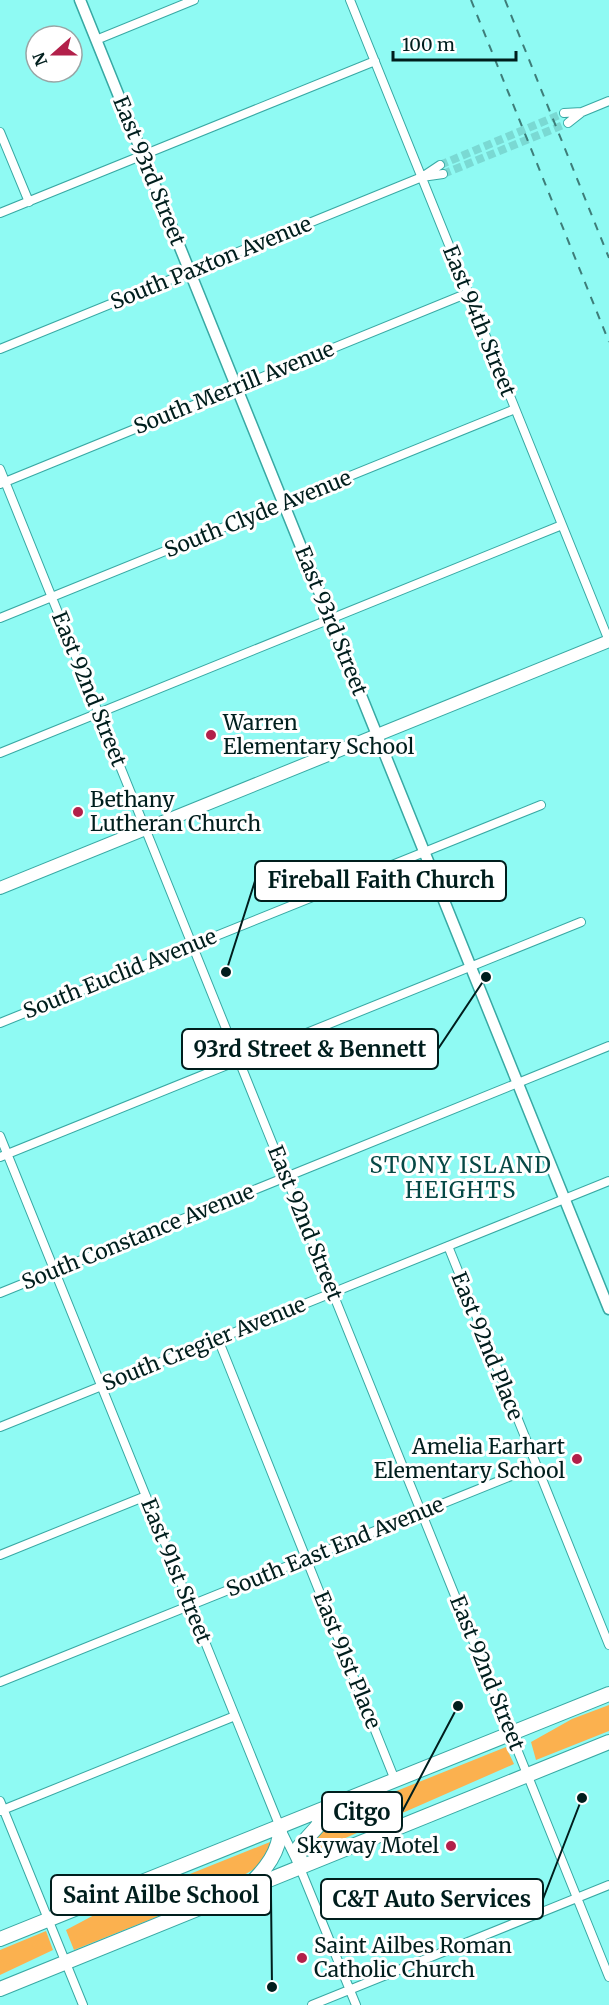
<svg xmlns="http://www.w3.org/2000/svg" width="609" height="2005" viewBox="0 0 609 2005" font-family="Merriweather,serif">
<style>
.green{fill:#fbb14f}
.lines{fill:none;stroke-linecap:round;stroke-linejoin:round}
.minor-tunnel{stroke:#7ad9d3;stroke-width:8;stroke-dasharray:8 4;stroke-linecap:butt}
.minor-casing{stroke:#38a9a4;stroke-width:10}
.tertiary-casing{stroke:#38a9a4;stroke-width:13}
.secondary-casing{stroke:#38a9a4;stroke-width:14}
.trunk-casing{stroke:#38a9a4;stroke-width:16}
.minor{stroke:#fff;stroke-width:8}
.tertiary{stroke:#fff;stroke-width:10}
.secondary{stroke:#fff;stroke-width:12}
.trunk{stroke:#fff;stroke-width:14}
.rail{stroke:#3e7d79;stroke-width:2;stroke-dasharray:8 8;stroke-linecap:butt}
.poi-dot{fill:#b2204a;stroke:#fff;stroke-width:2}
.labels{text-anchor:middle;stroke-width:6;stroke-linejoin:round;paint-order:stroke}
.street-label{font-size:21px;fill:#001e1d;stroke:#fff}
.poi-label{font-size:21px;fill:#001e1d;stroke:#fff;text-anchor:start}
.neighbourhood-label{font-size:22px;letter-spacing:1.5px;fill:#064845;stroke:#fff}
.leader{fill:none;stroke:#001e1d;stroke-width:2}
.callout-dot{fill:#001e1d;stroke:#fff;stroke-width:2}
.callout{fill:#fff;stroke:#001e1d;stroke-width:2}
.callout-label{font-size:22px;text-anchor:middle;font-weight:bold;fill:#001e1d}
</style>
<rect width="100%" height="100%" fill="#8ffaf3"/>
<path class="green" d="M609 1705V1731L536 1760 531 1742 572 1719Z
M506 1747 514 1764 309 1854 306 1848 334 1821 384 1796Z
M270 1842 273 1849 256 1868 204 1898 74 1950 66 1930 115 1904Z
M46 1931 53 1950 0 1975V1950Z"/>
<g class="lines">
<path class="minor-tunnel" d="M440 165 564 113
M443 174 568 123"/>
<defs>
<path id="minor" d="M350 0 609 641
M96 40 194 0
M564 113 582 112
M568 123 582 112 609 101
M0 132 29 202
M425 175 440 165
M0 213 375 61
M0 349 422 177 443 174
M0 469 609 1977
M0 484 468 293
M0 618 515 409
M0 753 562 525
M0 1023 541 805
M0 1136 280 1827 300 1868 356 2005
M0 1157 581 922
M448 1246 609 1645
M0 1293 609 1046
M218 1339 395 1780
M0 1427 609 1181
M0 1555 146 1496
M0 1682 536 1466
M0 1801 83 2005
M0 1811 235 1716
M312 2005 609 1885"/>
<path id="tertiary" d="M80 0 609 1309"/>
<path id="secondary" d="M0 888 609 641"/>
<path id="trunk" d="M300 1868 299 1847 317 1827 327 1808
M248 1886C265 1870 281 1851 280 1827
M0 1939 609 1694
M0 1989 609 1742"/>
</defs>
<use href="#minor" class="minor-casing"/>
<use href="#tertiary" class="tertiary-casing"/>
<use href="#secondary" class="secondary-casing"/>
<use href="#trunk" class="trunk-casing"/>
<use href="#minor" class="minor"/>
<use href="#tertiary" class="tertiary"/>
<use href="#secondary" class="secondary"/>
<use href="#trunk" class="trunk"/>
<path class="rail" d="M471 0 609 342
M505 0 609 258"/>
</g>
<g class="poi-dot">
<circle cx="211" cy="735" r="6"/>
<circle cx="78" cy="812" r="6"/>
<circle cx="577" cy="1459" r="6"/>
<circle cx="451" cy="1846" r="6"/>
<circle cx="302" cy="1958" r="6"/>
</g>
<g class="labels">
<g class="street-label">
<text transform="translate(149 171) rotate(68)" y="7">East 93rd Street</text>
<text transform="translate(211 263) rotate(-22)" y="7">South Paxton Avenue</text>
<text transform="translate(479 321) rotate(68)" y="7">East 94th Street</text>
<text transform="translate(234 388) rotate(-22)" y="7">South Merrill Avenue</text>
<text transform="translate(258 514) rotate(-22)" y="7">South Clyde Avenue</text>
<text transform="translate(331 621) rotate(68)" y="7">East 93rd Street</text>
<text transform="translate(89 689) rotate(68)" y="7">East 92nd Street</text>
<text transform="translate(120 974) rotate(-22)" y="7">South Euclid Avenue</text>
<text transform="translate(305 1223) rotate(68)" y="7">East 92nd Street</text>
<text transform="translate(138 1237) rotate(-22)" y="7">South Constance Avenue</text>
<text transform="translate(204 1344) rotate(-22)" y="7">South Cregier Avenue</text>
<text transform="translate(487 1346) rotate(68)" y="7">East 92nd Place</text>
<text transform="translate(335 1547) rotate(-22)" y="7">South East End Avenue</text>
<text transform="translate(176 1571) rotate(68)" y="7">East 91st Street</text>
<text transform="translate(347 1660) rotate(68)" y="7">East 91st Place</text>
<text transform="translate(487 1673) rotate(68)" y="7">East 92nd Street</text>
</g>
<g class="poi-label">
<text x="223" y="730">Warren<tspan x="223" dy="24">Elementary School</tspan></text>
<text x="90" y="807">Bethany<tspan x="90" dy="24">Lutheran Church</tspan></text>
<text x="565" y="1454" text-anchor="end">Amelia Earhart<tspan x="565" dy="24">Elementary School</tspan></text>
<text x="439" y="1853" text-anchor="end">Skyway Motel</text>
<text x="314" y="1953">Saint Ailbes Roman<tspan x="314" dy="24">Catholic Church</tspan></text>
</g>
<g class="neighbourhood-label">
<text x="461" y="1173">STONY ISLAND<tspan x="461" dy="25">HEIGHTS</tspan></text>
</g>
</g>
<path class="leader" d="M226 972L255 881M486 977L438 1049M458 1706L402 1812M272 1987L271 1895M582 1798L543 1899"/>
<g class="callout-dot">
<circle cx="226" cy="972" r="6"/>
<circle cx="486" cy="977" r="6"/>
<circle cx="458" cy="1706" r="6"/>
<circle cx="272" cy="1987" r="6"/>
<circle cx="582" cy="1798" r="6"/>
</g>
<g class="callout">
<rect x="255" y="861" width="251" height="40" rx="6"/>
<rect x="182" y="1029" width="256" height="40" rx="6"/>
<rect x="322" y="1792" width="80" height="40" rx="6"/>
<rect x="51" y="1875" width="220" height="40" rx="6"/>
<rect x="321" y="1879" width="222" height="40" rx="6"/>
</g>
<g class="callout-label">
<text x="381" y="888">Fireball Faith Church</text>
<text x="310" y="1057">93rd Street &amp; Bennett</text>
<text x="362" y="1820">Citgo</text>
<text x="161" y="1903">Saint Ailbe School</text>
<text x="432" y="1907">C&amp;T Auto Services</text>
</g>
<g transform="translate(54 54) rotate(249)"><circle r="28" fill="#ffffff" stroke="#99a5a5" stroke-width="1.5"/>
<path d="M0-4.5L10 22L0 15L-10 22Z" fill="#b2204a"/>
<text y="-9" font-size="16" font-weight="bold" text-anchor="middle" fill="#001e1d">N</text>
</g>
<path d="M393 51v9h123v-9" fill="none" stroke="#001e1d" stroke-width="3"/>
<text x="402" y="51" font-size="18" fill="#001e1d" stroke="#ffffff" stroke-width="4.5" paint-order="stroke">100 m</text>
</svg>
